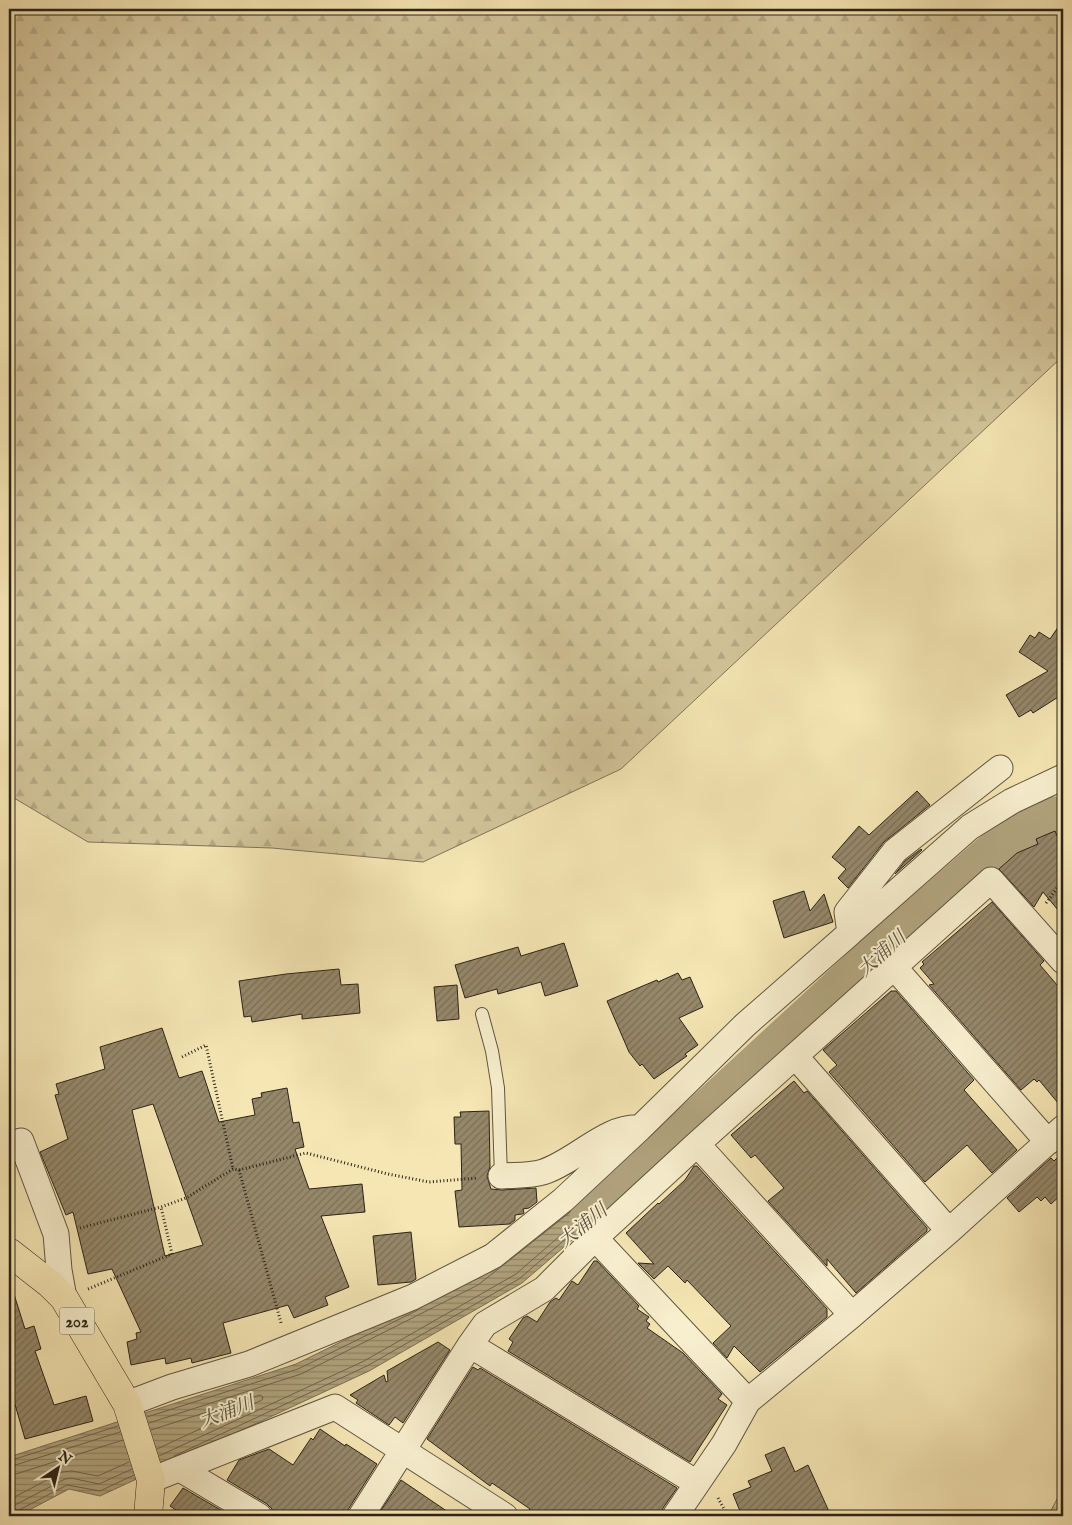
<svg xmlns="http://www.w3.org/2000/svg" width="1072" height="1525" viewBox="0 0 1072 1525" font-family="'IM FELL English','Noto Serif JP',serif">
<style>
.forest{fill:url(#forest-firs);stroke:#80745a}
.water{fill:url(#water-rules);stroke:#7c7056}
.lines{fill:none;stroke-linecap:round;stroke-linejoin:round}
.shore{stroke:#6e644c;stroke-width:1}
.river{stroke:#b1a47f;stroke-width:45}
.building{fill:url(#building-hatch);stroke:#2c2319;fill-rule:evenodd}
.service-casing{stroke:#5e5440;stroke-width:14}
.minor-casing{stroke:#5e5440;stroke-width:27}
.trunk-casing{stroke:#2c2319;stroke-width:29}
.path{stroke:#2c2319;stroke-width:3;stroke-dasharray:1 2.5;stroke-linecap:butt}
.service{stroke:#f8efce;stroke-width:12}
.minor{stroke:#f8efce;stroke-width:25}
.trunk{stroke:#f5e6b4;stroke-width:28}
.labels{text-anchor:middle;stroke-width:4;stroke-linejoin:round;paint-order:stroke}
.shield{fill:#f8efce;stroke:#69604f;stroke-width:1}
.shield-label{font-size:16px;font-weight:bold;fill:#2c2319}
.water-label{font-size:19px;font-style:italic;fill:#5b503d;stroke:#f8efce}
</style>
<defs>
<pattern id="forest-firs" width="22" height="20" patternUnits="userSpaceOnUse" patternTransform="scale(1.25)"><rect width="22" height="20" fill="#d3c59a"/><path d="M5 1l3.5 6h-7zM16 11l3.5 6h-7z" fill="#b5a984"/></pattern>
<pattern id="water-rules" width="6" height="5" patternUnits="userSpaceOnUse" patternTransform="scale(1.25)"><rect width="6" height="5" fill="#b1a47f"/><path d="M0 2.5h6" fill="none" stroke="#908567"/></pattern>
<pattern id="building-hatch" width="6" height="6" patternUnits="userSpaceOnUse" patternTransform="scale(1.25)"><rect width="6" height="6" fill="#95886a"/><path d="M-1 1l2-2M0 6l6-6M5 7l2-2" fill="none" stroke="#7a6f56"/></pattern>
</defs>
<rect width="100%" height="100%" fill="#f5e6b4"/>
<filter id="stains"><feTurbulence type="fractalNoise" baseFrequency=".004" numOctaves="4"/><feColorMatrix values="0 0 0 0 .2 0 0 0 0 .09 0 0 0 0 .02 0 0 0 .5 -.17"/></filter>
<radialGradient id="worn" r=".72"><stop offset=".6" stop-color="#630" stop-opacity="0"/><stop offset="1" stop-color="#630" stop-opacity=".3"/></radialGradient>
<path class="forest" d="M12 9H1063V356L621 769 423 862 272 848 88 842 9 795V10Z
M1063 1488V1516H1048Z"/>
<path class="water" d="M618 1160 641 1181 522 1283 369 1371 100 1496 69 1489 18 1516H9V1457L296 1364 410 1308Z"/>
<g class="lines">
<path class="shore" d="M147 1417 298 1369 418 1310
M149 1423 301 1374 478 1285 616 1176H619L623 1179 622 1182 516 1274 364 1361 159 1456
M151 1430 260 1395 263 1397 262 1400 157 1449
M174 1456 367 1366 519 1279 632 1182V1179L618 1167
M9 1461 118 1426
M9 1467 120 1432
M9 1475 16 1474 123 1440
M9 1500 62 1472 72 1471 98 1476 129 1462
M10 1516 11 1510 15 1505 65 1479 71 1478 99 1484 132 1469
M16 1516 19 1510 67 1485 100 1491 134 1475"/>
<path class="river" d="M592 1219 884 950 1035 819H1063"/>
</g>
<path class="building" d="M1063 620V694L1033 713 1031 710 1019 717 1006 695 1048 671 1019 652 1030 635 1035 638 1039 632 1050 639Z
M917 791 930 805 884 842 848 888 838 878 846 869 832 857 859 826 869 835Z
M1055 831 1063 849V916L1043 892 1034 907 999 869 1017 853 1038 844 1036 839Z
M921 849 922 850 895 874 905 861Z
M804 891 810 911 824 894 833 922 784 938 773 901Z
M992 902 1044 961 1040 965 1063 992V1109L1039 1080 1037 1082 1034 1079 1021 1090 929 985 934 984 920 968 924 964 922 962Z
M564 943 578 986 545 996 541 982 498 994 497 989 465 998 455 965 518 947 521 956Z
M339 969 341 985 358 984 360 1013 302 1019V1014L252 1022 251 1016 244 1017 239 981 286 974Z
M678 973 682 980 690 977 703 1007 679 1018 698 1045 685 1054 687 1056 654 1079 642 1064 640 1066 629 1052 607 1001 657 980 658 982Z
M457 985 459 1019 437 1021 434 987Z
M891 991H896L974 1080 964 1090 1017 1150 992 1173 967 1145 925 1182 829 1072 837 1065 823 1050Z
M162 1028 179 1078 202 1071 219 1122 255 1115 252 1099 262 1097 261 1093 287 1088 293 1123 299 1122 304 1147 295 1149 309 1189 362 1184 365 1212 321 1216 349 1287 325 1297 328 1305 294 1318 288 1305 223 1323 231 1353 192 1363 191 1358 166 1364 165 1358 131 1365 127 1342 137 1339 136 1333 141 1332 112 1269 88 1274 73 1212 66 1215 40 1152 68 1139 55 1095 59 1094 56 1084 105 1069 100 1047ZM153 1104 203 1245 165 1256 132 1110Z
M794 1081 804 1093 807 1091 927 1228V1231L856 1293 827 1259V1266L768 1201 784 1188 755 1155 751 1158 731 1135Z
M489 1111 490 1167 487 1176 491 1189 502 1190 536 1188 537 1202 529 1208 523 1209 524 1213 522 1214 515 1215V1220L510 1224 459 1227 455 1191 462 1190 461 1144H455L454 1117H461L460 1112Z
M1063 1152V1193L1051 1204 1045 1197 1041 1201 1037 1197 1019 1212 1007 1198 1051 1158 1054 1161Z
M694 1166H697L827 1309V1317L760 1372 734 1346 727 1358 713 1343 731 1326 687 1280 685 1283 668 1266 654 1279 638 1263 654 1264 626 1233 658 1203 659 1204 685 1180Z
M411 1232 416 1279 411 1282 378 1285 373 1236Z
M594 1261H597L639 1306 637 1309 649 1317 646 1321 650 1324 647 1328 683 1353 722 1394 718 1399 727 1405 690 1462 508 1351 513 1342 509 1339 523 1318 527 1316 537 1322 550 1302 556 1298 559 1300 572 1281 578 1285Z
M13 1291 25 1329 34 1326 41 1349 35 1351 54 1405 86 1396 93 1421 25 1439 14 1401 9 1402V1292Z
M438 1342 450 1350 403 1423 395 1417 389 1425 356 1403 358 1400 350 1395 384 1375 386 1382 388 1381 387 1371Z
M473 1367 478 1370 480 1368 677 1488 663 1508 661 1516H525L530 1509 492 1483 490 1486 427 1439Z
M320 1429 345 1446 346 1444 377 1464 344 1516H273L272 1509 267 1504 227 1480 239 1460 269 1449 293 1465 311 1438 313 1440Z
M784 1447 795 1472 808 1465 831 1516H742L733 1494 751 1487 748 1481 772 1471 765 1455Z
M401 1480 454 1516H379L378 1515Z
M183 1488 231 1516H185L170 1506Z"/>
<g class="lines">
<defs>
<path id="service" d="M482 1014 492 1051 498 1088 501 1176"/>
<path id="minor" d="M850 933 970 827 1012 801 1063 777
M893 966 1048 1142
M795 1056 949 1231
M21 1141 56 1234 59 1270 64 1298
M697 1144 852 1315
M501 1176C514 1175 531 1176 543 1172 575 1162 607 1125 640 1128L745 1025 850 933 847 912 895 851 1000 768
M595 1238 748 1401
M470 1345 697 1483
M127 1404 172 1387 249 1364 413 1297 493 1256 563 1200 639 1129
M180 1469 259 1516
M151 1480 335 1407 505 1516
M361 1516 470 1345 485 1324 544 1289 595 1238 697 1144 991 880 1063 961
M675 1516 724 1444 748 1401 852 1315 949 1231 1063 1128"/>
<path id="trunk" d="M9 1252 50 1284 64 1298 127 1404 151 1480 148 1516"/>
</defs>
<use href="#service" class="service-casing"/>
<use href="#minor" class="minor-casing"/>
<use href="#trunk" class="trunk-casing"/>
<path class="path" d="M1046 903 1063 880
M182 1057 206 1045 233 1169
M239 1170 281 1323
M80 1228 161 1207 186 1198 233 1169 239 1170 306 1153 388 1174 429 1182 478 1178
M88 1289 172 1254 161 1207
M718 1498 728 1516"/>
<use href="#service" class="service"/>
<use href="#minor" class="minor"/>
<use href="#trunk" class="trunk"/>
</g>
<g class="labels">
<rect class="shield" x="59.5" y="1307.5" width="35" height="27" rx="4"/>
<g class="shield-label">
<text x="77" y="1327">202</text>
</g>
<g class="water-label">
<text transform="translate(881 953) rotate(-42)" y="7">大浦川</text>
<text transform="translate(582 1225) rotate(-39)" y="7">大浦川</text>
<text transform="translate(226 1411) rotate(-21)" y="7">大浦川</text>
</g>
</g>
<rect width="1072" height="1525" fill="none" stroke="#f5e6b4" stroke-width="30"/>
<rect x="10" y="10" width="1052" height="1505" fill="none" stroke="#2c2319" stroke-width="2.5"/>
<rect x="15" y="15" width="1042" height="1495" fill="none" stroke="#2c2319"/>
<g transform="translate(58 1468) rotate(35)" stroke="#f8efce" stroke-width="4" paint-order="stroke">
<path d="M0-4L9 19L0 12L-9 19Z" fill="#2c2319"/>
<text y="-8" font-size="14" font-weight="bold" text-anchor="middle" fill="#2c2319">N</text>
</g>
<rect width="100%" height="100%" filter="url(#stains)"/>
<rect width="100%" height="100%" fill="url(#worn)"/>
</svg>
